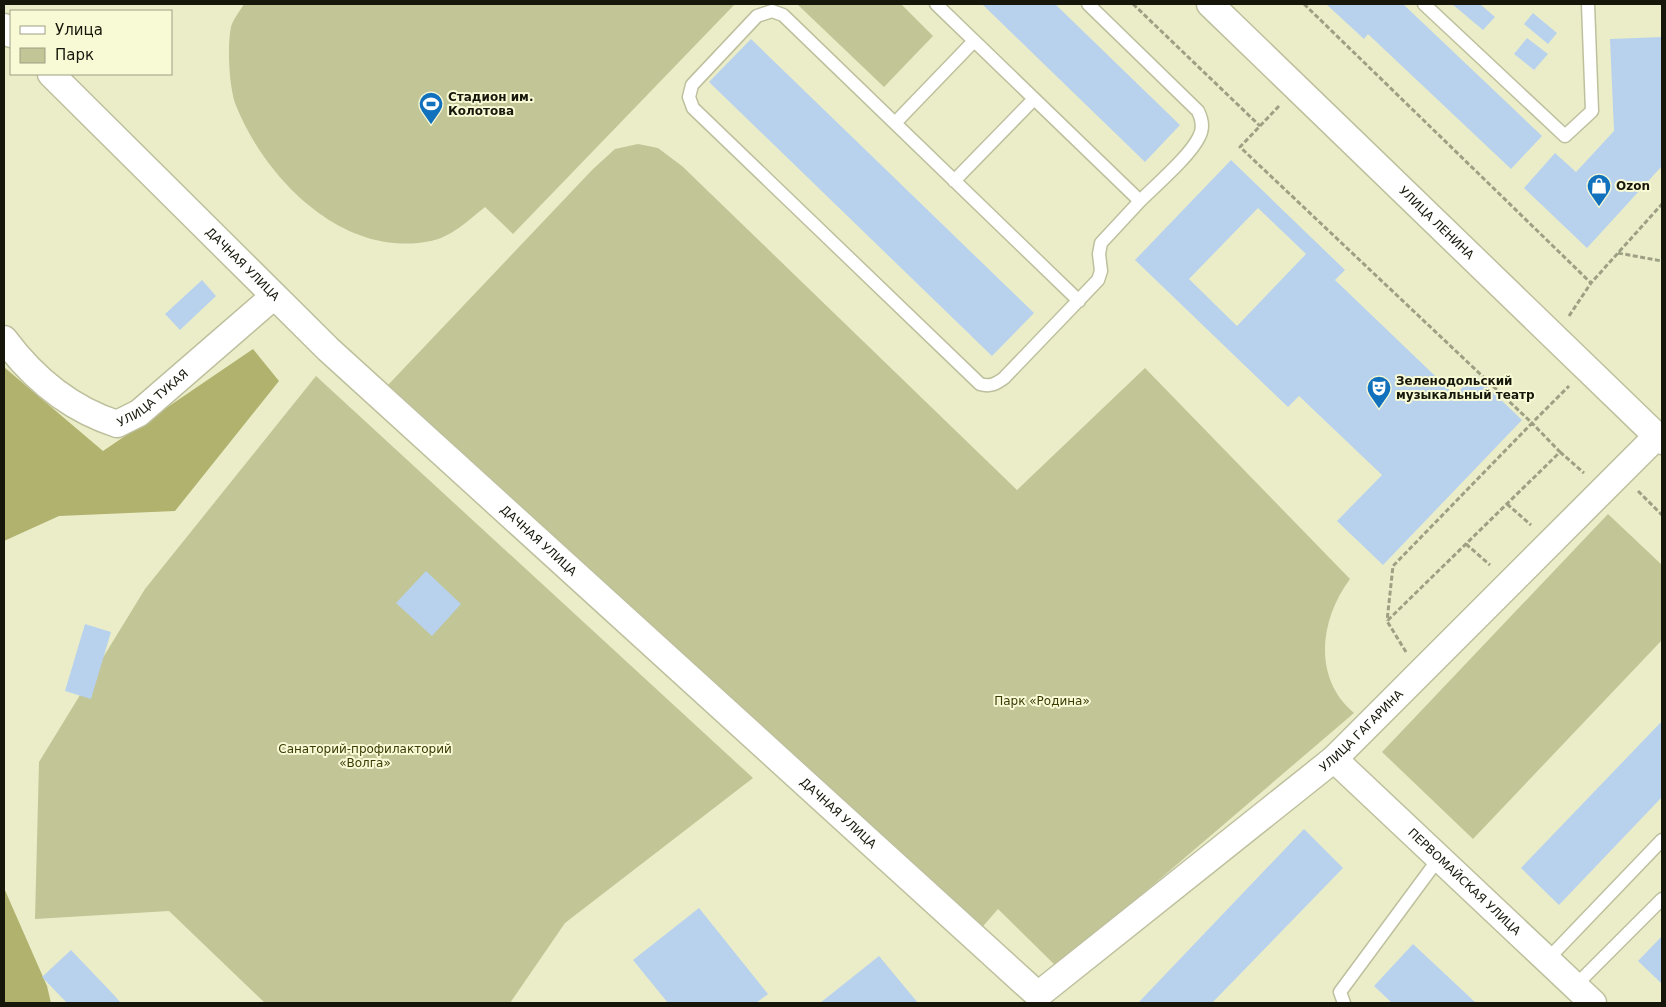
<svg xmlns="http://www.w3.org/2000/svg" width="1666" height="1007" viewBox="0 0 1666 1007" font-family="'DejaVu Sans',sans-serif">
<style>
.green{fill:#c2c595}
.forest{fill:#b0b26e}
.building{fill:#b8d2ee;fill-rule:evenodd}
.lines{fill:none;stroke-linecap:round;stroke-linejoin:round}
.lane-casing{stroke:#bec09d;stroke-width:15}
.street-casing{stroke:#bec09d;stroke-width:29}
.path{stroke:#9ea084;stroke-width:3;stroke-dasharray:5 2.5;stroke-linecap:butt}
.lane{stroke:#fff;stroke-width:12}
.street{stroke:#fff;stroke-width:26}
.labels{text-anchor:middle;stroke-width:4;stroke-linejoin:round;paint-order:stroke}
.poi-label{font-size:12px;font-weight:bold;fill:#16170a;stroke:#f8fad6;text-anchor:start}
.street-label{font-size:12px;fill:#16170a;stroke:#f8fad6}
.park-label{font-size:12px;fill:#3b3c04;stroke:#f8fad6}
</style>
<rect width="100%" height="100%" fill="#ebedc9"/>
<path class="green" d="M244 4H735L513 234 485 207C469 220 451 237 431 241 343 259 264 178 235 103 229 84 227 46 231 27 233 19 240 11 244 4Z
M797 4H901L933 36 884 87Z
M638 144 658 148 682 166 1017 490 1145 368 1350 579C1320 619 1312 678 1354 713L1057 967 998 909 978 932 388 385 593 169 615 149Z
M316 376 753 778 565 923 510 1003H265L169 911 35 919 39 762 145 589Z
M1608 514 1662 565V640L1473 839 1382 752Z"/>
<path class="forest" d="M253 349 279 381 175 511 59 516 4 541V367L103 451Z
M4 888 47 986 51 1003H4Z"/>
<path class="building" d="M982 4H1055L1180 125 1145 162Z
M1326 4H1403L1542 136 1511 169 1368 34 1364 39Z
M1452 4H1480L1495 17 1483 30Z
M1533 13 1557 33 1548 44 1524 24Z
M1662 37V166L1587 248 1524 188 1555 153 1576 172 1614 131 1610 39Z
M1527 38 1548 54 1534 70 1514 54Z
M751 39 1034 313 992 356 709 82Z
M1231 160 1345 270 1335 280 1455 395 1475 375 1522 420 1383 565 1337 521 1382 475 1299 396 1288 407 1135 260ZM1258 208 1306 254 1237 326 1189 279Z
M202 280 216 296 180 330 165 314Z
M426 571 461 604 432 636 396 603Z
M85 624 111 632 91 699 65 691Z
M1662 721V797L1559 905 1521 868Z
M1304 829 1343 868 1212 1003H1138Z
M699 908 768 994 756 1003H668L633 960Z
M1662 936V984L1638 961Z
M1413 944 1476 1003H1392L1374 986Z
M71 950 113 994 121 1003H67L42 977Z
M879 956 918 1003H820Z"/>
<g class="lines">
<defs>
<path id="lane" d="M936 4 1140 201C1156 185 1190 156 1199 137 1204 128 1202 119 1198 111L1088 4
M1424 4 1565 136 1592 111 1588 4
M895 123 974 41
M954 181 1034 99
M1079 301 783 15 772 11 757 16 692 85 689 97 693 108 980 384C990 387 996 384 1004 378L1098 280 1101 271 1099 254 1101 243 1140 201
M1547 960 1662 840
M1575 986 1662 899
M1344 1003 1340 992 1439 858"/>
<g id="street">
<path id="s1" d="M1210 4 1662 441"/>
<path d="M4 27 11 34"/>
<path id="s2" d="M51 74 328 349 1038 995 1334 759 1657 436"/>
<path id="s3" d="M4 339C33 378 70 409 117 424L139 413 274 296"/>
<path id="s4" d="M1334 759 1593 1003"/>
</g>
</defs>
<use href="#lane" class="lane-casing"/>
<use href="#street" class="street-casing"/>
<path class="path" d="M1133 4 1260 126
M1304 4 1591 283 1662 204
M1279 106 1240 147 1532 423 1393 566 1387 621
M1618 253 1662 261
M1569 316 1591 283
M1560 452 1584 473
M1638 491 1662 515
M1507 504 1531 525
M1466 544 1490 565
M1406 652 1387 621 1560 452 1532 423 1569 386"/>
<use href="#lane" class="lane"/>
<use href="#street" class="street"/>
</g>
<defs>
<symbol id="stadium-pin" viewBox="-11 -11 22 30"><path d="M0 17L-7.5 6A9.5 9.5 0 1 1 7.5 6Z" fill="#1171bd" stroke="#f8fad6"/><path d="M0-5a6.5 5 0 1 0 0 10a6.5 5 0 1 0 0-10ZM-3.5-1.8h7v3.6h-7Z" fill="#fff"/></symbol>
<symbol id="shop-pin" viewBox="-11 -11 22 30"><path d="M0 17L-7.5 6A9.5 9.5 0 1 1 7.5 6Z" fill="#1171bd" stroke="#f8fad6"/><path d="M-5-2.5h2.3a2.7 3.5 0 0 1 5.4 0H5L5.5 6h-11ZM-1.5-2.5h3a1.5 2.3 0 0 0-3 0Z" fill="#fff"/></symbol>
<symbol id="theatre-pin" viewBox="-11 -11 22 30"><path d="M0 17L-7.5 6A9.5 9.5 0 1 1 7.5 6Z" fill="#1171bd" stroke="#f8fad6"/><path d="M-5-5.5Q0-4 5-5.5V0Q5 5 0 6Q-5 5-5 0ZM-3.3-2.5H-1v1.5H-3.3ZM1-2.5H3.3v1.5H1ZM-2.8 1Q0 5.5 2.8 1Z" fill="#fff"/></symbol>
</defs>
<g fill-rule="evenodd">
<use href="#stadium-pin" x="417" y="90" width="28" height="38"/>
<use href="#shop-pin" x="1585" y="172" width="28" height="38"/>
<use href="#theatre-pin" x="1365" y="374" width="28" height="38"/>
</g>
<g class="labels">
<g class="poi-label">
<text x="448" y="101">Стадион им.<tspan x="448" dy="14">Колотова</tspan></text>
<text x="1616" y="190">Ozon</text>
<text x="1396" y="385">Зеленодольский<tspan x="1396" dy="14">музыкальный театр</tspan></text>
</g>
<g class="street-label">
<text dy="4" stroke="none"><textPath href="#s1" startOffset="315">УЛИЦА ЛЕНИНА</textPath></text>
<text dy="4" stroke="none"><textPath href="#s2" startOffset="270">ДАЧНАЯ УЛИЦА</textPath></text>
<text dy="4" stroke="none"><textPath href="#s3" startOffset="188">УЛИЦА ТУКАЯ</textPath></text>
<text dy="4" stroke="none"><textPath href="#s2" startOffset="675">ДАЧНАЯ УЛИЦА</textPath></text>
<text dy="4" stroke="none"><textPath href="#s2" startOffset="1768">УЛИЦА ГАГАРИНА</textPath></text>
<text dy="4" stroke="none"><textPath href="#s2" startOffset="1080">ДАЧНАЯ УЛИЦА</textPath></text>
<text dy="4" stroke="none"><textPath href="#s4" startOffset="179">ПЕРВОМАЙСКАЯ УЛИЦА</textPath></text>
</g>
<g class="park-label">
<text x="1042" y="705">Парк «Родина»</text>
<text x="365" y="753">Санаторий-профилакторий<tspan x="365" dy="14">«Волга»</tspan></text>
</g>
</g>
<rect width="1666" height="1007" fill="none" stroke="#16170a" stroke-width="10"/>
<rect x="10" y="10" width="162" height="65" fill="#f8fad6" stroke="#9e9f84"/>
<rect x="20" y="26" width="25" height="8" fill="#ffffff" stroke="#9e9f84"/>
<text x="55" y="35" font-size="15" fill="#16170a">Улица</text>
<rect x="20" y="48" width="25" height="15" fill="#c2c595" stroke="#9e9f84"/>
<text x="55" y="60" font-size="15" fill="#16170a">Парк</text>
</svg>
